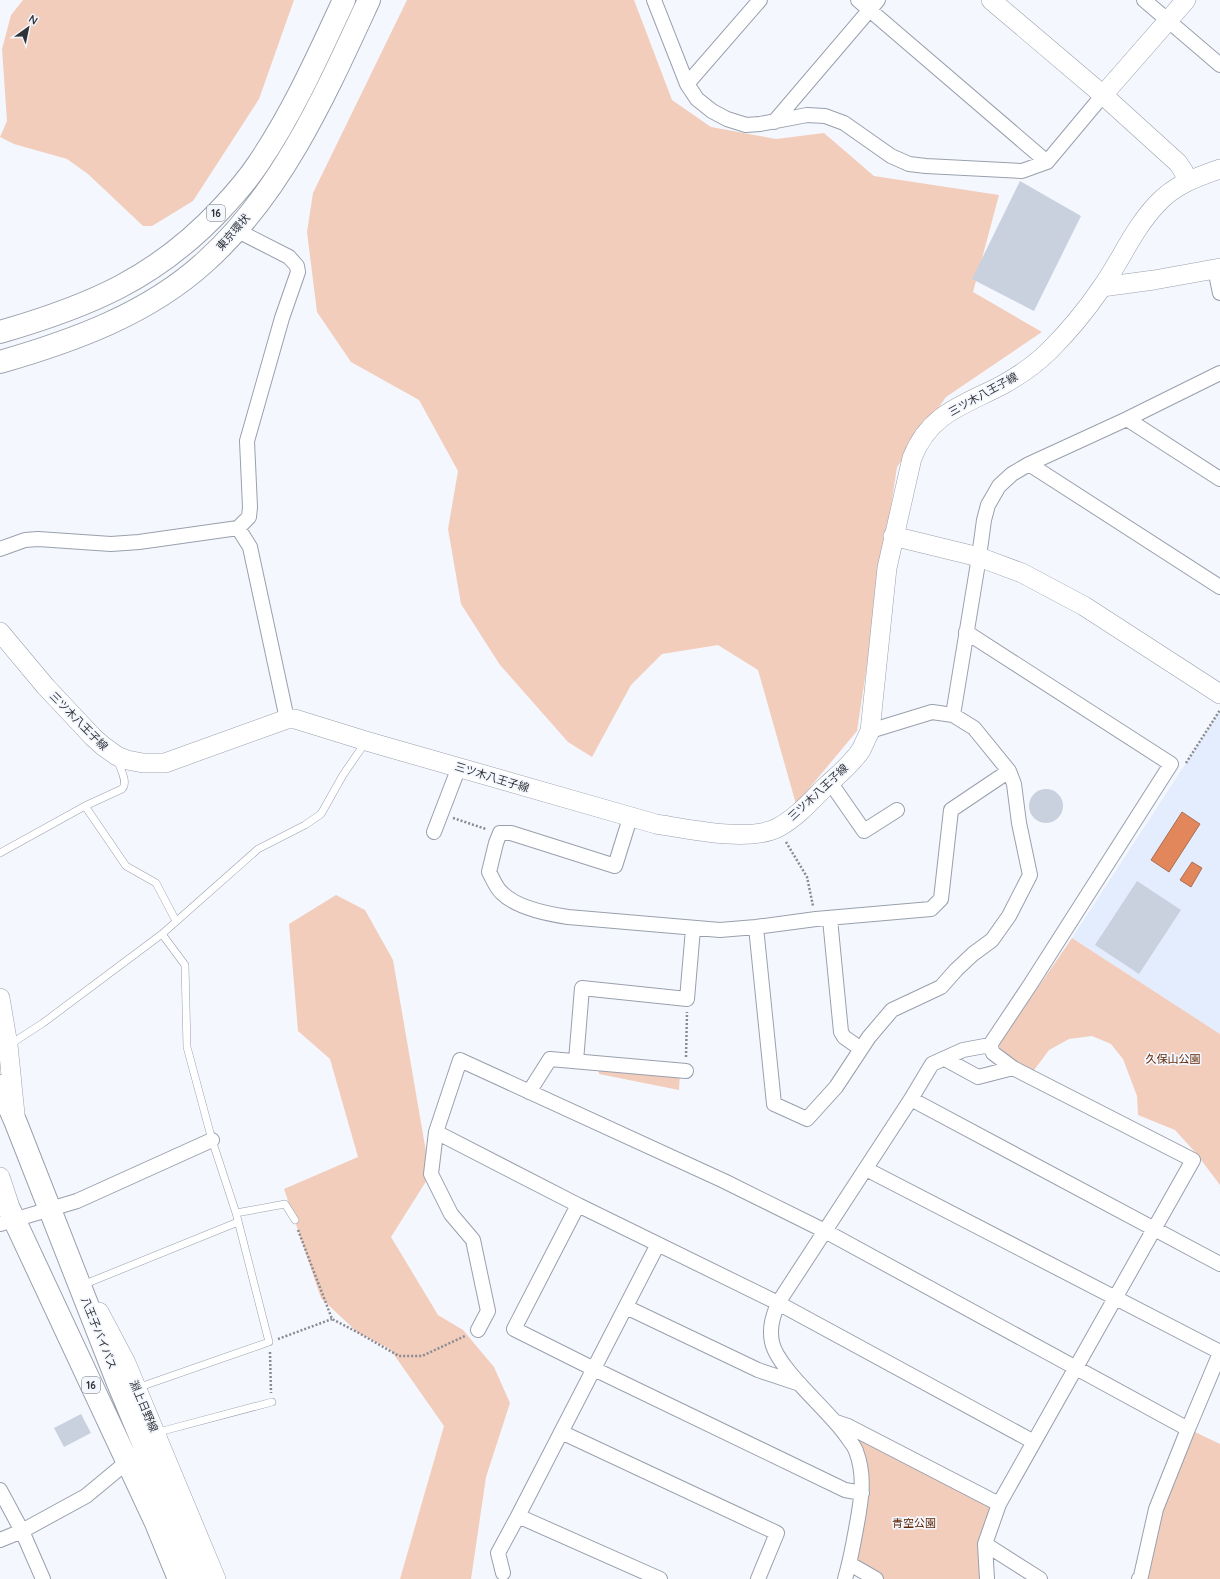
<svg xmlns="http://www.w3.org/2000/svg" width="1220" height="1579" viewBox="0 0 1220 1579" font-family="Quicksand,'Noto Sans JP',sans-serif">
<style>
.built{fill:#e4edfe}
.green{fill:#f3cdbc}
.water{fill:#e1875b;stroke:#ac6e50}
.building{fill:#c9d1df}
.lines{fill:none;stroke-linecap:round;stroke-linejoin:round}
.lane-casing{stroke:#99a0ad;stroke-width:8}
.street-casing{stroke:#99a0ad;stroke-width:16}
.secondary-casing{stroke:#99a0ad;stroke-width:20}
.highway-casing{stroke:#99a0ad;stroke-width:24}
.path{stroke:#888b91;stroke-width:2.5;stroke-dasharray:2 2;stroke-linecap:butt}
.lane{stroke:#fff;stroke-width:7}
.street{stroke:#fff;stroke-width:14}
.secondary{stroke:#fff;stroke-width:19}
.highway{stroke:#fff;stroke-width:22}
.labels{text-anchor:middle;stroke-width:3.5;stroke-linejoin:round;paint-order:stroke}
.shield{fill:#f4f7fd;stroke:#6a6d72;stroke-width:1}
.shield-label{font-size:10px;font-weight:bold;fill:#2f3237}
.street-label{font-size:11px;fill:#2f3237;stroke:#f4f7fd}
.park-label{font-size:11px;fill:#622907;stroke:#f4f7fd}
</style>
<rect width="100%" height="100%" fill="#f4f7fd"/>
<path class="built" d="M1220 711V1034L1072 938Z"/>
<path class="green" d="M23 0H294L259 99 193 201 152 226H143L88 174 67 159 14 144 0 137 7 121 2 49 11 15Z
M407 0H634L672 100 711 127 776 139 824 133 874 176 999 195 973 292 1042 332 946 397 897 467 857 731 796 804 758 670 718 645 662 654 631 685 592 757 568 742 500 665 461 604 448 529 458 471 419 400 351 362 317 312 307 232 313 193Z
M336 895 365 910 393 960 430 1175 391 1237 438 1315 463 1330 494 1367 510 1403 486 1477 471 1579H400L444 1426 390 1349 357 1332 321 1298 284 1189 358 1157 330 1059 298 1031 289 924Z
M1072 938 1220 1034V1185L1195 1152 1175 1130 1138 1115 1137 1096 1123 1059 1111 1044 1092 1036 1069 1039 1049 1050 1032 1073 1000 1050 999 1044Z
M598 1064 680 1071 679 1090 599 1074Z
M848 1426 999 1504 987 1579H876L850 1564 862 1493Z
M1195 1432 1220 1444V1579H1148L1163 1507Z"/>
<path class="water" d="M1182 812 1200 824 1169 872 1151 860Z
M1192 862 1202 868 1191 887 1180 880Z"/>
<path class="building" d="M1020 181 1081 216 1034 311 972 279Z
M1029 806a17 17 0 1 1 34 0a17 17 0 1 1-34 0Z
M1137 881 1181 910 1139 974 1095 945Z
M81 1414 91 1433 64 1447 54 1428Z"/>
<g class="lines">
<defs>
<path id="lane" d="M85 806 126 866 156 883 176 921
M0 853 85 806 122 789C129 782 119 767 117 758
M162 934 185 965 187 1047 212 1140 236 1213 285 1204 295 1220
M9 1045 43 1023 162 934 258 849 305 825 321 814 343 775 365 743
M85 1284 238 1222
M137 1388 269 1342 236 1213
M155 1433 272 1402"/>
<path id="street" d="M654 0 687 84 697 99 712 111 727 119 746 125 760 124 807 115 825 116 844 123 891 156 909 164 926 166 1022 171 1047 162 1103 95
M858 0 1047 162
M1144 0 1220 65
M687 84 760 0
M774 122 878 0
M236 230 289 257 297 266 298 272 282 318 247 441 250 507 249 517 238 528
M1215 269 1220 293
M1127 419 1220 479
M1029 464 1220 587
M0 549 25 540 38 539 111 544 139 542 238 528 250 547 287 719
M966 632 1171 764 1030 985 990 1045
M953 715 979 557 984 520 988 505 999 486 1012 474 1029 464 1127 419 1220 373
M830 782 864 831 897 810
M630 818 615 866 511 833H500L496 843 489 872C493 879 496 888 502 893 517 908 548 914 568 917L720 930 756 927 816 919 931 909 941 899 951 810 1009 771
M434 832 459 767
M830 919 841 1032 844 1037 861 1049
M756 927 774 1104 807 1119 836 1087 869 1037 892 1010 941 987 956 970 973 954 992 940 1009 916 1030 875 1019 823 1014 784 1009 771 974 728 953 715 932 712 870 731
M945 1059 978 1077 1013 1068
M576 1061 582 988 687 999 693 929
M529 1092 550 1059 686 1071
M911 1099 1220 1264
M436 1132 578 1205 514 1329 594 1369 845 1490 862 1493
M866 1169 1220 1352
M578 1205 778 1303 1034 1442
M0 1224 77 1201 212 1140
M658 1244 518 1516 660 1579
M626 1307 758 1370 800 1384
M478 1330 488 1311 473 1240 451 1214 431 1174 436 1132 460 1060 724 1181 825 1231 1188 1429 1220 1353
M836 1422 848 1426 999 1504
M561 1432 777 1533 758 1579
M0 1490 22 1531 43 1579
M0 1540 22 1531 86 1496 127 1462
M985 1544 1040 1579
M850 1564 876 1579
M503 1573 498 1553 518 1516
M845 1579C850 1562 853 1546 856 1529 861 1502 866 1477 856 1451 854 1445 848 1439 845 1434 827 1409 777 1368 772 1342 769 1328 773 1316 778 1303L911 1099 932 1064 963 1050 990 1045 993 1053 1013 1068 1193 1160 999 1504 985 1544 987 1579
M1139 1579 1141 1576 1156 1509 1188 1429"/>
<path id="secondary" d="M991 0 1103 95 1178 163 1184 172 1186 182
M1103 95 1186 0
M1102 287 1154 280 1220 268
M893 536 979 557 1022 573 1084 606 1220 694
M0 632 46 687 93 737 103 746 117 756 127 760 143 763H165L287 719H295L366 741 656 824C688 829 751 843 779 827 797 817 811 801 825 787 837 776 852 764 861 750 864 744 867 737 870 731L887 568 912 458C930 412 965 405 1004 384 1020 375 1037 363 1050 350 1069 331 1087 309 1102 287 1121 260 1134 228 1157 204 1174 185 1197 177 1220 169
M0 998 8 1045 15 1114
M0 1177 9 1204
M99 1312 126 1363 216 1579"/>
<path id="highway" d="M0 332C90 306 157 278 222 208 235 194 248 179 258 164 293 112 318 56 344 0
M0 362C73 341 148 314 205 262 282 193 326 93 369 0
M0 1086 16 1123 118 1383 200 1579
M0 1191 14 1219 156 1523 179 1579"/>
</defs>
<use href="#lane" class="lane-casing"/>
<use href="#street" class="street-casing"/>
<use href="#secondary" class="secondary-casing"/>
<use href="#highway" class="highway-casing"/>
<path class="path" d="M1186 763 1220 710
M453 818 486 829
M786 842 807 877 813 906
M686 1057 687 1012
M298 1230 332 1319 357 1332 399 1356H422L465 1336
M278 1339 332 1319
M270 1352 271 1393"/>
<use href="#lane" class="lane"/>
<use href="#street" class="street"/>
<use href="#secondary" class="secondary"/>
<use href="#highway" class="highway"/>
</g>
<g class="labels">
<g class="shield">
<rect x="207" y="205" width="18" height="16" rx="3"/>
<rect x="82" y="1377" width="18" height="16" rx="3"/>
</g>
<g class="shield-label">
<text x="216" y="217">16</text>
<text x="91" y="1389">16</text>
</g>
<g class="street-label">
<text transform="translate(233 232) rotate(-49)" y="4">東京環状</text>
<text transform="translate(983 394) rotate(-29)" y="4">三ツ木八王子線</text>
<text transform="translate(79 721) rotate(45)" y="4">三ツ木八王子線</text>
<text transform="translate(492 777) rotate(17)" y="4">三ツ木八王子線</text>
<text transform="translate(818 792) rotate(-43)" y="4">三ツ木八王子線</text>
<text transform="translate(99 1333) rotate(68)" y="4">八王子バイパス</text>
<text transform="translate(144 1406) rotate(67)" y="4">淵上日野線</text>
</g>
<g class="park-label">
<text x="1173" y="1063">久保山公園</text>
<text x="914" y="1527">青空公園</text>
</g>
</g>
<g transform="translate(28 28) rotate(33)" stroke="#f4f7fd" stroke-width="3" paint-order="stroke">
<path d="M0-3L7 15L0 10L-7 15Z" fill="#2f3237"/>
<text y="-6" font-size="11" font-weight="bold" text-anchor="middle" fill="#2f3237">N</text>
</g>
</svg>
